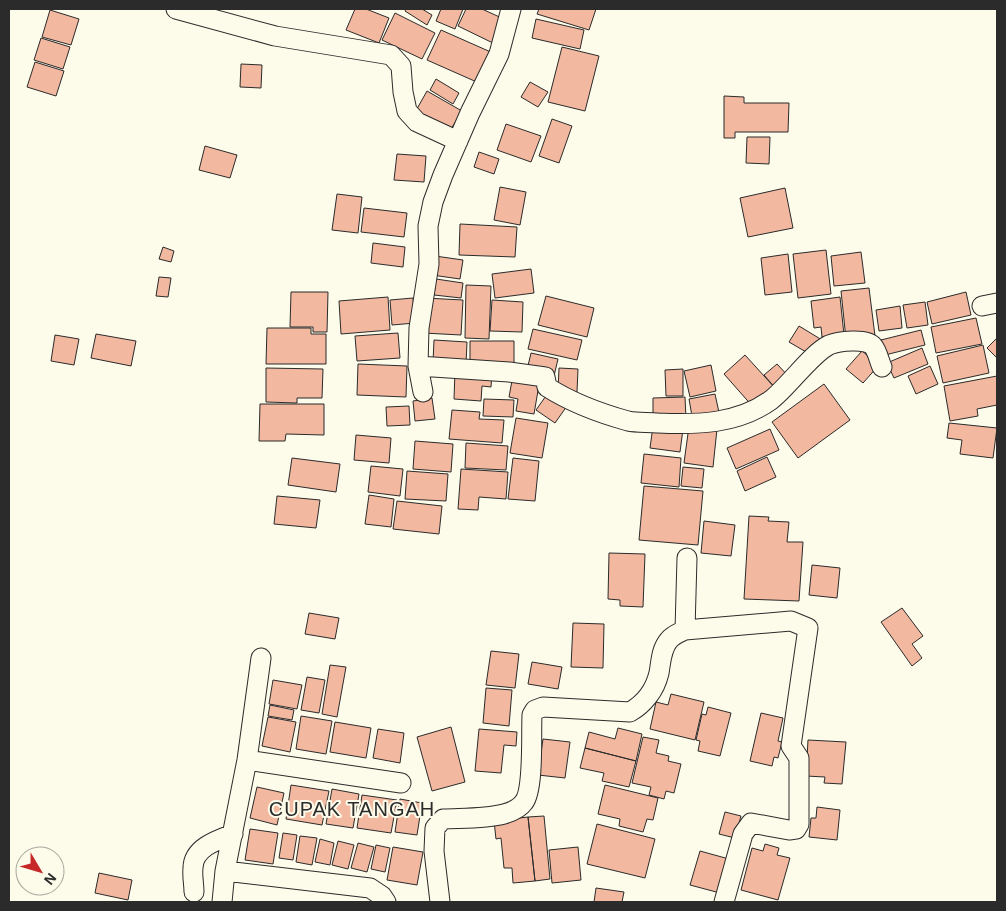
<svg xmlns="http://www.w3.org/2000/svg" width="1006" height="911" viewBox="0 0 1006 911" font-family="Helvetica,sans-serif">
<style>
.building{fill:#f2b8a0;stroke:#2b2b2b}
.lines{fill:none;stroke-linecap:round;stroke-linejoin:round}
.street-casing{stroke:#2b2b2b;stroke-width:21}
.street{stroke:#fdfbea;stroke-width:19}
.labels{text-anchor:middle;stroke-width:4;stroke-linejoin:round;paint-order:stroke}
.quarter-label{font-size:20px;letter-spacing:1px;fill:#2b2b2b;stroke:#fdfbea}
</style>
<rect width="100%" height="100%" fill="#fdfbea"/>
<path class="building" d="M355 9H366L389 18 379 43 346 30Z
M406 9H422L432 15 427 25 405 11Z
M441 9H463L455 29 436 21Z
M466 9H482L506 20 495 44 458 26Z
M539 9H596L589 30 537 14Z
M50 10 79 19 71 45 42 37Z
M395 13 435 33 422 59 382 40Z
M536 19 584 30 580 49 532 38Z
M441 30 493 53 479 83 427 60Z
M41 38 70 47 63 69 34 60Z
M562 47 599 56 585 111 548 102Z
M35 62 64 71 56 96 27 87Z
M241 64 262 65 261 88 240 87Z
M436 79 459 93 453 104 430 90Z
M530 82 548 92 538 107 521 97Z
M427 91 462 111 448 134 414 114Z
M724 96 744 97V103H789L788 132H735V138H724Z
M552 119 572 126 559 163 539 156Z
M506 124 541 136 531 162 497 150Z
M747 137H770L769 164 746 163Z
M205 146 237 155 230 178 199 170Z
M479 152 499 159 494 174 474 167Z
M397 154 426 156 424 182 394 180Z
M500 187 526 192 520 225 494 220Z
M785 188 793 228 748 237 740 198Z
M337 194 362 197 358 233 332 230Z
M364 208 407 213 404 237 361 232Z
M460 224 517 227 515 257 459 255Z
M373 243 405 247 403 267 371 263Z
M163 247 174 251 171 262 159 259Z
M826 250 831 294 798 298 793 254Z
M861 252 865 283 834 286 831 256Z
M788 254 792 292 765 295 761 258Z
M435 256 463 260 460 279 432 275Z
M531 269 534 293 495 298 492 274Z
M159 277 171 278 168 297 156 296Z
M436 279 463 283 461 298 434 295Z
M466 285 491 286 489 339 465 338Z
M869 288 875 336 846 339 841 291Z
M291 292H328L327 332H313V327H290Z
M966 292 971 315 932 324 927 302Z
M546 296 594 308 587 337 538 325Z
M388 297 390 330 341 334 339 301Z
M840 297 844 335 822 337 821 327 814 328 811 301Z
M413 298 415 323 392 325 390 300Z
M425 298 463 300 461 335 423 333Z
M492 300 523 302 522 332 490 331Z
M925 302 928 325 907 328 903 305Z
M900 306 902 328 879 331 876 310Z
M976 318 982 344 936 353 931 327Z
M799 326 822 340 813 356 789 342Z
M267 328H311V334H326V364H266Z
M533 329 582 340 577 360 528 349Z
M921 330 925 345 885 355 881 340Z
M398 333 400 358 357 361 355 336Z
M96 334 136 341 131 366 91 358Z
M55 335 79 339 74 365 51 361Z
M997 338V356L996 357 987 348Z
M434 340 467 342 466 364 433 362Z
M470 341H514V363L470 364Z
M983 345 989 373 943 383 937 356Z
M922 348 928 364 894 378 887 363Z
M862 351 879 365 863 383 846 369Z
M531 353 558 359 554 376 527 370Z
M745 355 775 388 754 408 724 374Z
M358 364 407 366 406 397 357 395Z
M777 364 790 378 777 390 764 375Z
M711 365 716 391 690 397 684 371Z
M930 366 938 384 916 394 908 376Z
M266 368 323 369 322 398H297V403L266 402Z
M559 368 578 369 577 392 558 391Z
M683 369V396H666L665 370Z
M455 371 492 374 491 387 482 386 481 401 454 399Z
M513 375 540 379 534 414 516 411 518 399 509 397Z
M997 376V405L977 409 978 416 950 421 944 386Z
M824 384 850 420 798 458 772 422Z
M548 393 567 406 555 423 536 410Z
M715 394 720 417 693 422 689 399Z
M685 397 686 419 653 420V398Z
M432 398 435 419 415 421 413 401Z
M484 399 514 400 513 417 483 416Z
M260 404H324V435L286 434 285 441H259Z
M409 406 410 425 387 426 386 407Z
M452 410 480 412 479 419 504 420 502 443 449 439Z
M516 418 548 423 542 458 510 453Z
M949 423 997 428 993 458 960 454 962 440 947 438Z
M653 426 683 429 680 452 650 448Z
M689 426 717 429 713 467 684 463Z
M770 429 779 450 736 469 727 448Z
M356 435 391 438 389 463 354 460Z
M415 441 453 444 451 472 413 469Z
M466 443 508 446 506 470 465 468Z
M644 454 681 458 679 487 641 483Z
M767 457 776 477 745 491 737 471Z
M292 458 340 464 336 492 288 485Z
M513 458 539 461 535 501 508 499Z
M371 466 403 469 400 496 368 492Z
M683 467 704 469 702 488 681 486Z
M461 469 508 472 506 499 479 497 478 510 458 509Z
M407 471 448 474 446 501 405 499Z
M644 486 703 491 698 545 639 540Z
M369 495 394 499 391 527 365 524Z
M277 496 320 500 316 528 274 524Z
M397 501 442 506 439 534 393 529Z
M749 516 769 517 768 521 789 522 787 542H803L799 601 744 599Z
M704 521 735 525 731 556 701 553Z
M609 553 645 554 643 607 620 606V600L608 599Z
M812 565 840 568 837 598 809 595Z
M902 608 923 636 912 644 922 658 912 666 881 622Z
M309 613 339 618 335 639 305 634Z
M573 623 604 624 603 668 571 667Z
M491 651 519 654 515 688 486 685Z
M532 662 562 667 558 689 528 684Z
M330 665 346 667 337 717 322 714Z
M307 677 325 680 319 713 301 710Z
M273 680 302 685 297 709 269 704Z
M486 688 512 690 509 726 483 723Z
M671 694 704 702 695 740 650 729 656 702 668 705Z
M270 705 294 710 292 720 268 716Z
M708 707 731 713 720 756 698 751 700 741 696 740 702 714 706 715Z
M761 713 783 718 778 741 782 742 778 758 774 757 772 766 750 761Z
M301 716 332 721 326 754 296 749Z
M268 717 296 722 290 752 262 746Z
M335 722 371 728 366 758 330 752Z
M451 727 465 782 432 791 417 737Z
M618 728 642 734 636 761 585 748 589 732 615 739Z
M378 729 404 733 400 763 373 758Z
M479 729 517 732 516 746 504 745 501 773 475 771Z
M643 737 659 740 656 753 669 756 668 761 681 764 674 793 666 791 664 799 649 795 651 787 632 783Z
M543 739 570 742 565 778 538 775Z
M808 740 846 742 842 784 824 783 825 777 806 776Z
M585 748 636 761 629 787 602 781 604 773 580 768Z
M291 785 329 791 322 825 286 819Z
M605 785 658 798 653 820 647 819 643 832 619 826 620 819 598 814Z
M257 787 284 793 277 825 250 818Z
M332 789 359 794 353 828 326 824Z
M362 795 397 800 391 833 357 828Z
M400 799 422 803 417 835 395 832Z
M817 807 840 810 837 840 809 837 811 818H816Z
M725 812 741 816 735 838 719 834Z
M544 816 550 879 535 881 528 817Z
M528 817 535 881 513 883 512 868H504L501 838 496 839 494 821Z
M597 824 655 839 645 878 587 864Z
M250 829 278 833 273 864 245 860Z
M283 833 297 835 293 860 279 858Z
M300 836 317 838 312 865 296 862Z
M320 839 334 843 330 865 315 862Z
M338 841 354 845 348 869 332 865Z
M358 843 374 847 367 872 351 868Z
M765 844 779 848 777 855 790 858 778 900 741 890 752 848 763 851Z
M376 845 390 848 385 872 371 869Z
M393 847 423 852 417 885 387 880Z
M578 847 581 880 552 883 549 850Z
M700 851 729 859 720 893 690 885Z
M99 873 132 880 128 900 95 893Z
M596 888 624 892 622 902H594Z"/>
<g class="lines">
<defs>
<path id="street" d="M176 9 275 36 391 55 401 66 403 92 407 111 417 122 458 141
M982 306 997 303
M418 366 509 372 545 377 547 387C572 403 599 413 628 421 637 423 648 422 658 423 697 425 738 424 771 400 789 386 811 354 829 345 838 341 867 338 873 346 878 352 879 361 882 367
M423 392 418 366 419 328 429 264 428 226 433 202 443 175 470 113 499 54 511 9
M685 630 687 558
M247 760 401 783
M225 871 370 888 382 896 386 902
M194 892C194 884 192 876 193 868 193 848 217 840 233 834
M222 902 225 871 247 760 261 658
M440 902 434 851 435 828 443 819C463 818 485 819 504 814 511 812 520 808 524 802 534 789 531 733 532 715L535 710 543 707 630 712C644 704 655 690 659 673 661 662 661 649 669 640 673 635 679 633 685 630L791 621 808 628 791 746 799 758V824L796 829 789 830 751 823 743 834 724 902"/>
</defs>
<use href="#street" class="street-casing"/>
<use href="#street" class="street"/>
</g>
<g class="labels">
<g class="quarter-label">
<text x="352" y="816">CUPAK TANGAH</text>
</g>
</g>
<rect width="1006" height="911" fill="none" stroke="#2b2b2b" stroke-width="20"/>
<g transform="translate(40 871) rotate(128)"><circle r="24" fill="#fdfbea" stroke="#a9a89e"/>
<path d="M0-4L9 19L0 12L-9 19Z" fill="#c62828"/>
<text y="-8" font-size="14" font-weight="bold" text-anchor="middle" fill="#2b2b2b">N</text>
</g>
</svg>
